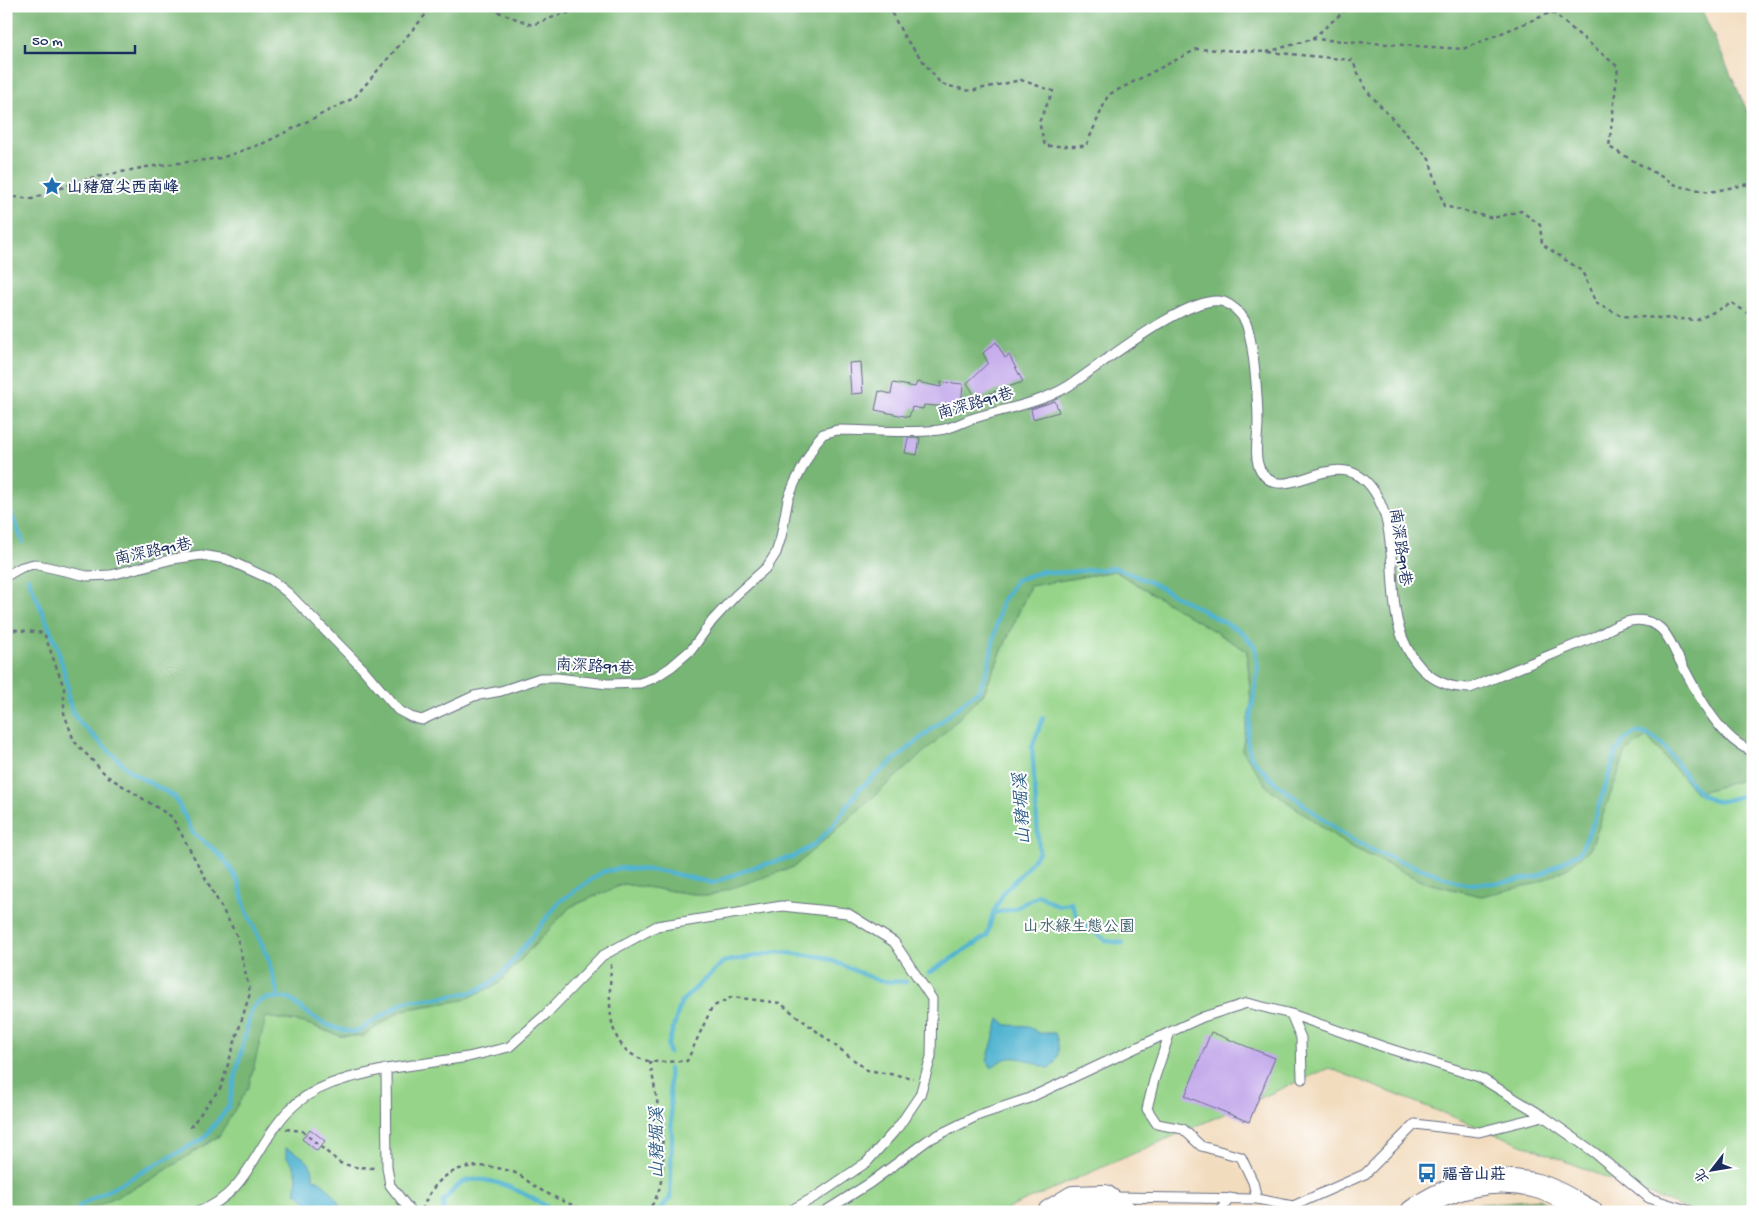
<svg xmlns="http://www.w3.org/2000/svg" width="1759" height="1218" viewBox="0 0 1759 1218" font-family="'Gochi Hand','LXGW WenKai TC',sans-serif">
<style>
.green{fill:#96d489;stroke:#588274}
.forest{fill:#78b675;stroke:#4a726a}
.water{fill:#51b4d0;stroke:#367297}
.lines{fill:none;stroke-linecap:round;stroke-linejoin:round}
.stream{stroke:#51b4d0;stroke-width:4.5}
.building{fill:#c4aaeb}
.service-casing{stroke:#666c80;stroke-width:11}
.secondary-casing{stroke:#666c80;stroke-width:26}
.path{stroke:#666c80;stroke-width:2.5;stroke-dasharray:4 4;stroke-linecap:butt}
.service{stroke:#fff;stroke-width:9}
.secondary{stroke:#fff;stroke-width:24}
.labels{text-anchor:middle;stroke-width:4;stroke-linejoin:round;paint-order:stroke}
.poi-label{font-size:16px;font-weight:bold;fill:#1b2f5e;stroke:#fff;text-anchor:start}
.street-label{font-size:16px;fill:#1b2f5e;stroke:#fff}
.park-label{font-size:16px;fill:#40616b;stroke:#fff}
.water-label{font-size:18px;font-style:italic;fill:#2e5e86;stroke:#fff}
</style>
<rect width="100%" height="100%" fill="#fff"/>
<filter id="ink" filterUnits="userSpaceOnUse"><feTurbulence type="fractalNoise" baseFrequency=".02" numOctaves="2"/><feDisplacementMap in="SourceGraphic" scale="10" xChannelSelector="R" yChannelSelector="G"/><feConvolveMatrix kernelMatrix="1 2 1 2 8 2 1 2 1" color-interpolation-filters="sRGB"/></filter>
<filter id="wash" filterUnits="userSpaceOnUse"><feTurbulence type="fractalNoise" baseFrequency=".0096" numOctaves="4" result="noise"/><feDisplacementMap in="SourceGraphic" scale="20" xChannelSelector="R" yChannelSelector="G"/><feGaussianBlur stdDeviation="1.12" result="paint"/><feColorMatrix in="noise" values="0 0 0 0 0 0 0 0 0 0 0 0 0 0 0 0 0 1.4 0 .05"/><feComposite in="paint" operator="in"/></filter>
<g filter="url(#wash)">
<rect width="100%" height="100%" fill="#f2dcbe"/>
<path class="green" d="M1115 571 1247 651 1251 703 1242 750 1346 844 1423 882 1481 896 1613 788 1626 751 1647 737 1696 793 1753 777V1212H1694L1329 1068 1000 1212H85L152 1179 219 1136 266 1017 305 1023 340 1036H363L402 1010 498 984 570 907 624 884 708 896 983 695 1030 586Z"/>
<path class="forest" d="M6 6H1700L1753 124V777L1696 793 1647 737 1626 752 1591 848 1566 869 1535 884 1481 896 1423 882 1346 844 1268 788 1242 750 1251 703 1247 651 1115 571 1030 586 983 694 933 744 794 867 708 896 623 884 570 907 498 984 464 1000 402 1010 363 1036H340L305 1023 266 1017 249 1086 219 1136 152 1179 85 1212H6Z
M1539 1199 1561 1212H1434L1436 1208Z"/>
<path class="water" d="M999 1019 1007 1025 1029 1026 1038 1033H1055C1060 1048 1061 1058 1049 1069 1029 1061 1009 1049 992 1068L987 1061Z
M286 1148C298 1153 315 1162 313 1178 327 1183 338 1198 342 1212H315L299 1194 295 1193C298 1180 298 1166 286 1157Z"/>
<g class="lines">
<path class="stream" d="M6 501 23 542
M28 578 57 646 68 686V698L72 711 79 722 131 772 175 797 193 833 216 851 227 863 239 883 245 907 268 958 279 998
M993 913 1014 909 1039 895 1058 906 1071 902 1079 922 1107 941 1123 943
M929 973 987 936 993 913 1005 890 1025 870 1039 852 1032 747 1043 718
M669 1053 668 1046 681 1002 723 962 778 952 824 957 879 981 906 982
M76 1212 81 1205 203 1139 228 1108 251 1011C259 995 273 998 289 998 308 1015 329 1031 356 1032L406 1001 440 998 473 992 490 984 505 971 559 902 602 872 620 868 662 871 713 883 754 867 793 857 815 844 833 826 859 789 979 690 988 668 1001 603 1016 580 1043 571 1056 573 1116 568 1150 582 1242 632 1255 647 1258 669 1247 740 1251 757 1272 780 1340 832 1375 852 1464 884 1499 883 1537 877 1580 852 1593 824 1616 753 1624 740 1636 732C1674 734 1684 795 1715 801 1725 803 1743 795 1753 792
M444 1212 443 1201C449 1196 456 1185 463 1182 489 1171 533 1198 556 1212
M658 1212 670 1198 672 1139 669 1069"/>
</g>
<g id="blocks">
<path class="building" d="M996 342 1005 358 1009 355 1023 382 990 393 978 401 967 383 988 363 983 353Z
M861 362 863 393 851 394 849 363Z
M917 382 941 387V382L963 384 961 408 924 405 923 409 912 407 909 417 875 410 879 391 891 394 893 383 915 387Z
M1055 401 1059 412 1033 419 1031 409Z
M908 438H920L917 455 905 453Z
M1211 1032 1275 1058 1249 1122 1185 1096Z
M310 1129 325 1141 317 1151 302 1139Z"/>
</g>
</g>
<g filter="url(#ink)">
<use href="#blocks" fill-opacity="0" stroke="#666c80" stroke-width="1"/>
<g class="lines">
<defs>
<path id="service" d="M6 576 22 567 34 564 87 576 111 575 173 559 201 555 226 559 270 579 288 593 363 669 398 710 411 717 422 720 474 696 501 691 540 678H557L608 684 640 683 654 678 671 667 692 649 712 621 736 595 767 567 776 553 781 537 788 499 795 482 816 442 823 434 837 430C870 430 906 434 939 430 950 429 961 423 971 419 1006 408 1046 403 1076 381 1103 363 1193 291 1224 302 1232 305 1241 313 1245 321 1254 340 1258 401 1258 423 1258 437 1253 458 1261 471 1285 512 1343 431 1378 498 1405 550 1376 621 1422 669 1435 682 1452 688 1470 688L1599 635C1617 624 1640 612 1660 628 1668 634 1673 648 1678 657 1694 687 1719 741 1753 751
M1291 1014 1384 1047 1479 1077 1543 1116
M1170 1032 1203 1017 1247 1003 1291 1014 1301 1038 1302 1079
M386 1069 468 1057 509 1047 546 1014 602 956 657 926 782 906 847 913 894 942 932 999 931 1057 920 1095 899 1126 867 1162 820 1194 788 1212
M1115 1197 1257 1199 1293 1206 1365 1174 1415 1124 1479 1132 1543 1116 1595 1153 1649 1198 1693 1212
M198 1212C249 1193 255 1145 288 1111 314 1084 350 1077 386 1069L387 1167 390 1185 411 1212
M824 1212 870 1183 928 1140 979 1115 1027 1099 1170 1032 1154 1080 1147 1109 1157 1124 1183 1129 1201 1146 1241 1157 1253 1182 1257 1199
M1219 1212 1230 1198"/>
<path id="secondary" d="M1050 1212 1073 1198 1105 1197 1125 1212
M1413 1212C1449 1185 1493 1175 1537 1186 1556 1191 1573 1203 1590 1212"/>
</defs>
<use href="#service" class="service-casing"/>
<use href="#secondary" class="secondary-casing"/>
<path class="path" d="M483 6 532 25 562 14 619 6
M888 6 905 38 941 84 970 91 1021 80 1053 91 1039 122 1045 146H1086L1108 95 1197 49 1267 52 1312 39 1350 6
M1550 6 1552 12
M1312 39 1463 49 1552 12 1618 67 1609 147 1678 186 1710 192 1753 183
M1269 52 1352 60 1366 90 1429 159 1444 206 1493 218 1521 211 1540 225 1542 244 1582 271 1596 303 1622 316 1697 320 1732 303 1752 316
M6 196 32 199 82 180 146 167 221 158 264 143 354 98 433 6
M6 629 44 633 64 688V713L74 741 107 776 172 817 237 936 250 993 221 1087 188 1130
M611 964C610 1000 602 1050 648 1061 660 1063 675 1061 687 1061L712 1007 732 997 780 1003 867 1070 913 1078
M286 1129 302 1131 340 1163 355 1167 375 1168
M422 1210C438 1166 471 1159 513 1172 522 1175 530 1184 539 1189 555 1198 572 1205 589 1212
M646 1212C678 1182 656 1101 650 1061"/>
<use href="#service" class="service"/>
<use href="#secondary" class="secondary"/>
</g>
</g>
<defs>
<symbol id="sight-bare" viewBox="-9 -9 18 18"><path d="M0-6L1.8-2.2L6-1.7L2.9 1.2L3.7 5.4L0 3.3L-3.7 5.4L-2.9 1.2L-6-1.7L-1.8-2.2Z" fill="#1f6fb2" stroke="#fff" stroke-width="2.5" paint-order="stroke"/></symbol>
<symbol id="bus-bare" viewBox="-9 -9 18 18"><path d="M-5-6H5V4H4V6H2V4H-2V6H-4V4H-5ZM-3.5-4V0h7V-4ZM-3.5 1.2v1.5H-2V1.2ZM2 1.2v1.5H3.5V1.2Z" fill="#1f6fb2" stroke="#fff" stroke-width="2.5" paint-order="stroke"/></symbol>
</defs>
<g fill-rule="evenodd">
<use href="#sight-bare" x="38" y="172" width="28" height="28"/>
<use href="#bus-bare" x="1413" y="1159" width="28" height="28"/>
</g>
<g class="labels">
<g class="poi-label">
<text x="67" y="192">山豬窟尖西南峰</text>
<text x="1442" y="1179">福音山莊</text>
</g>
<g class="street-label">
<text transform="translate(975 402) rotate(-16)" y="6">南深路91巷</text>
<text transform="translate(1402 547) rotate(82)" y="6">南深路91巷</text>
<text transform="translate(153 550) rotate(-12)" y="6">南深路91巷</text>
<text transform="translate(595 665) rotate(3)" y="6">南深路91巷</text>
</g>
<g class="park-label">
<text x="1079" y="931">山水綠生態公園</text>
</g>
<g class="water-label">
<text transform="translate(1021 809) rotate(-93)" y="6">山豬堀溪</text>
<text transform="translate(656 1143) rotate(-90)" y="6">山豬堀溪</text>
</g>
</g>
<rect width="1759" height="1218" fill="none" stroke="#fff" stroke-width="25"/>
<g transform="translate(1712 1170) rotate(239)" stroke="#ffffff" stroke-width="4" paint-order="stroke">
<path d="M0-4L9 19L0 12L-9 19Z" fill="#1b2f5e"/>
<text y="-8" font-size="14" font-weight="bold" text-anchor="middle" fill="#1b2f5e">北</text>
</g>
<path d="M25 45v8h110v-8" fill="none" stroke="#1b2f5e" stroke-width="2.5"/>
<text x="32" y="45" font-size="15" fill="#1b2f5e" stroke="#ffffff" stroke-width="4" paint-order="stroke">50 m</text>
</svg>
